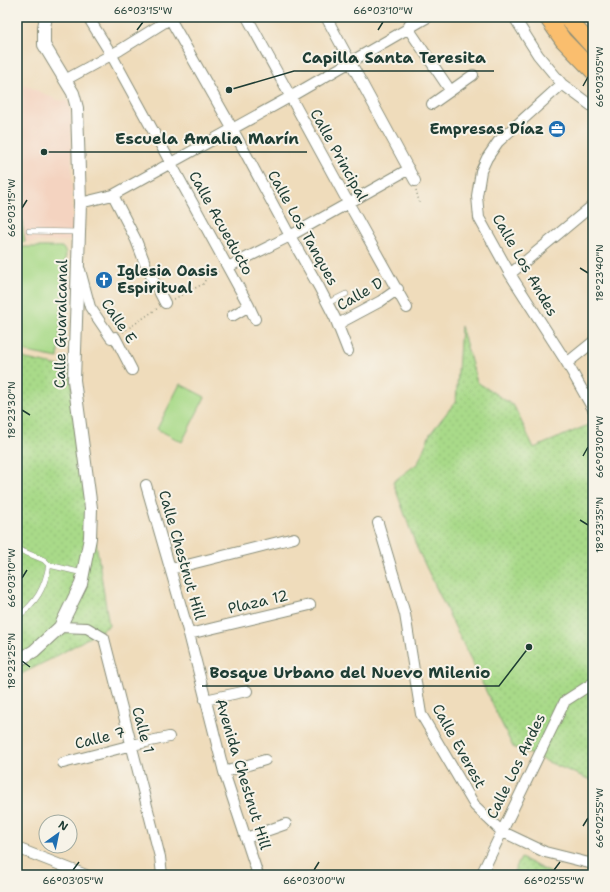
<svg xmlns="http://www.w3.org/2000/svg" width="610" height="892" viewBox="0 0 610 892" font-family="'Shantell Sans',sans-serif">
<style>
.built{fill:#f4d3c0}
.grass{fill:url(#grass-dots);stroke:#648c5e}
.pitch{fill:#a9da89;stroke:#648c5e}
.lines{fill:none;stroke-linecap:round;stroke-linejoin:round}
.service-casing{stroke:#878c78;stroke-width:6}
.minor-casing{stroke:#878c78;stroke-width:12}
.tertiary-casing{stroke:#878c78;stroke-width:14}
.trunk-casing{stroke:#878c78;stroke-width:18}
.path{stroke:#878c78;stroke-width:1.5;stroke-dasharray:1 3;stroke-linecap:butt}
.service{stroke:#fff;stroke-width:5}
.minor{stroke:#fff;stroke-width:10}
.tertiary{stroke:#fff;stroke-width:12}
.trunk{stroke:#fabe6e;stroke-width:16}
.ticks{fill:none;stroke:#1f3d34;stroke-width:1.5}
.labels{text-anchor:middle;stroke-width:4;stroke-linejoin:round;paint-order:stroke}
.poi-label{font-size:15px;font-weight:bold;fill:#1f3d34;stroke:#f7f3e8;text-anchor:end}
.street-label{font-size:15px;fill:#1f3d34;stroke:#f7f3e8}
.leader{fill:none;stroke:#1f3d34;stroke-width:1.5}
.callout-dot{fill:#1f3d34;stroke:#f7f3e8;stroke-width:1.5}
.callout-label{font-size:16px;text-anchor:middle;font-weight:bold;fill:#1f3d34;stroke:#f7f3e8;stroke-width:4;stroke-linejoin:round;paint-order:stroke}
.neatline{fill:none;stroke:#1f3d34;stroke-width:1.5}
.ticks-label{font-size:10px;text-anchor:middle;fill:#1f3d34}
</style>
<defs>
<pattern id="grass-dots" width="8" height="8" patternUnits="userSpaceOnUse"><rect width="8" height="8" fill="#a9da89"/><path d="M2 2h.1M6 6h.1" fill="none" stroke="#91bc77" stroke-width="1.8" stroke-linecap="round"/></pattern>
</defs>
<rect width="100%" height="100%" fill="#f7f3e8"/>
<filter id="ink" filterUnits="userSpaceOnUse"><feTurbulence type="fractalNoise" baseFrequency=".025" numOctaves="2"/><feDisplacementMap in="SourceGraphic" scale="8" xChannelSelector="R" yChannelSelector="G"/><feConvolveMatrix kernelMatrix="1 2 1 2 8 2 1 2 1" color-interpolation-filters="sRGB"/></filter>
<filter id="wash" filterUnits="userSpaceOnUse"><feTurbulence type="fractalNoise" baseFrequency=".012" numOctaves="4" result="noise"/><feDisplacementMap in="SourceGraphic" scale="16" xChannelSelector="R" yChannelSelector="G"/><feGaussianBlur stdDeviation="0.9" result="paint"/><feColorMatrix in="noise" values="0 0 0 0 0 0 0 0 0 0 0 0 0 0 0 0 0 1.4 0 .05"/><feComposite in="paint" operator="in"/></filter>
<g filter="url(#wash)">
<rect width="100%" height="100%" fill="#efdcbb"/>
<path class="built" d="M17 81 57 100 68 101 71 115 73 241 25 242 17 190Z"/>
<path class="grass" d="M17 190 25 242H17Z
M461 326 477 382 514 406 534 448 593 423V781L513 747 417 548 393 482 418 463 430 434 456 401Z
M17 354 26 359 69 368 109 626 53 658 17 676Z
M521 858 555 875H512Z"/>
<path class="pitch" d="M17 247H62L66 252 58 358 27 352 17 347Z
M180 384 205 397 182 442 157 429Z"/>
</g>
<g filter="url(#ink)">
<g class="lines">
<defs>
<path id="service" d="M29 231 78 232
M328 303 346 294
M17 549 44 560 49 565 83 573
M17 618C37 601 44 590 49 565"/>
<path id="minor" d="M88 17 111 54 249 306 255 319
M169 17 232 128 290 236 319 287 335 318 348 351
M247 17 349 204 407 308
M326 17 415 181
M514 17 538 55 562 84 593 107
M411 22 408 28 450 90
M65 80 120 50 173 17
M562 84 498 142 487 158 481 171 477 196 479 218 510 274 567 363 593 409
M432 104 473 75
M113 195 136 240 146 266 165 303
M80 203 113 195 290 97 428 17
M228 267 290 236 409 169
M80 270 90 307 111 338 115 337 132 370
M510 274 593 205
M232 316 249 306
M338 324 381 301 398 289
M567 363 593 342
M146 485 189 634 224 772 258 875
M378 523 405 614 421 714 475 806 501 831 545 852 593 864
M171 569 294 538
M60 627 87 628 104 638 160 857 162 875
M189 634 310 605
M205 700 247 691
M63 763 132 745 169 737
M224 772 265 760
M246 838 286 824
M17 848 86 875
M481 875 565 701 593 683"/>
<path id="tertiary" d="M17 661 34 651 60 627 81 584 90 538 91 508 74 380 80 203 77 108 73 93 44 45V27L46 17"/>
<path id="trunk" d="M547 17 563 40 593 71
M566 17 593 47"/>
</defs>
<use href="#service" class="service-casing"/>
<use href="#minor" class="minor-casing"/>
<use href="#tertiary" class="tertiary-casing"/>
<use href="#trunk" class="trunk-casing"/>
<path class="path" d="M416 190 420 205
M174 299 203 284 207 277 219 271
M123 332 158 308"/>
<use href="#service" class="service"/>
<use href="#minor" class="minor"/>
<use href="#tertiary" class="tertiary"/>
<use href="#trunk" class="trunk"/>
</g>
</g>
<path class="ticks" d="M137 30 143 22M378 30 383 22M583 86 588 77M22 208 27 200M580 268 588 273M22 410 30 415M583 456 588 447M580 520 588 525M22 578 27 570M22 661 30 667M583 826 588 818M73 870 79 862M314 870 319 862M554 870 560 862"/>
<defs>
<symbol id="office-disc" viewBox="-11 -11 22 22"><circle r="9.5" fill="#1f6fb2" stroke="#f7f3e8"/><path d="M-6-3h4V-5.5h4V-3h4V5H-6ZM-1-4.5V-3h2v-1.5ZM-6 0V1H6V0Z" fill="#fff"/></symbol>
<symbol id="church-disc" viewBox="-11 -11 22 22"><circle r="9.5" fill="#1f6fb2" stroke="#f7f3e8"/><path d="M-1.2-6h2.4v3.5h3.3v2.4h-3.3V6h-2.4V-.1h-3.3v-2.4h3.3Z" fill="#fff"/></symbol>
</defs>
<g fill-rule="evenodd">
<use href="#office-disc" x="547" y="119" width="20" height="20"/>
<use href="#church-disc" x="94" y="270" width="20" height="20"/>
</g>
<g class="labels">
<g class="poi-label">
<text x="544" y="134">Empresas Díaz</text>
<text x="117" y="276" text-anchor="start">Iglesia Oasis<tspan x="117" dy="17">Espiritual</tspan></text>
</g>
<g class="street-label">
<text transform="translate(339 155) rotate(61)" y="5">Calle Principal</text>
<text transform="translate(221 223) rotate(61)" y="5">Calle Acueducto</text>
<text transform="translate(303 228) rotate(61)" y="5">Calle Los Tanques</text>
<text transform="translate(525 265) rotate(60)" y="5">Calle Los Andes</text>
<text transform="translate(360 294) rotate(-30)" y="5">Calle D</text>
<text transform="translate(119 321) rotate(56)" y="5">Calle E</text>
<text transform="translate(61 324) rotate(-89)" y="5">Calle Guaralcanal</text>
<text transform="translate(182 555) rotate(74)" y="5">Calle Chestnut Hill</text>
<text transform="translate(258 602) rotate(-13)" y="5">Plaza 12</text>
<text transform="translate(143 730) rotate(75)" y="5">Calle 1</text>
<text transform="translate(100 738) rotate(-14)" y="5">Calle 7</text>
<text transform="translate(459 746) rotate(61)" y="5">Calle Everest</text>
<text transform="translate(516 766) rotate(-64)" y="5">Calle Los Andes</text>
<text transform="translate(243 774) rotate(73)" y="5">Avenida Chestnut Hill</text>
</g>
</g>
<path class="leader" d="M229 90L294 71H494M44 152L107 152H307M529 647L499 686H202"/>
<g class="callout-dot">
<circle cx="229" cy="90" r="4"/>
<circle cx="44" cy="152" r="4"/>
<circle cx="529" cy="647" r="4"/>
</g>
<g class="callout-label">
<text x="394" y="63">Capilla Santa Teresita</text>
<text x="207" y="144">Escuela Amalia Marín</text>
<text x="350" y="678">Bosque Urbano del Nuevo Milenio</text>
</g>
<rect width="610" height="892" fill="none" stroke="#f7f3e8" stroke-width="44"/>
<g transform="translate(58 834) rotate(33)"><circle r="19" fill="#f7f3e8" stroke="#a1aaa0"/>
<path d="M0-3L7 15L0 10L-7 15Z" fill="#1f6fb2"/>
<text y="-6" font-size="11" font-weight="bold" text-anchor="middle" fill="#1f3d34">N</text>
</g>
<rect x="22" y="22" width="566" height="848" class="neatline"/>
<g class="ticks-label">
<text x="143" y="14">66°03'15"W</text>
<text x="383" y="14">66°03'10"W</text>
<text transform="translate(599 77) rotate(-90)" y="4">66°03'05"W</text>
<text transform="translate(11 208) rotate(-90)" y="4">66°03'15"W</text>
<text transform="translate(599 273) rotate(-90)" y="4">18°23'40"N</text>
<text transform="translate(11 410) rotate(-90)" y="4">18°23'30"N</text>
<text transform="translate(599 447) rotate(-90)" y="4">66°03'00"W</text>
<text transform="translate(599 525) rotate(-90)" y="4">18°23'35"N</text>
<text transform="translate(11 578) rotate(-90)" y="4">66°03'10"W</text>
<text transform="translate(11 661) rotate(-90)" y="4">18°23'25"N</text>
<text transform="translate(599 818) rotate(-90)" y="4">66°02'55"W</text>
<text x="73" y="884">66°03'05"W</text>
<text x="314" y="884">66°03'00"W</text>
<text x="554" y="884">66°02'55"W</text>
</g>
</svg>
